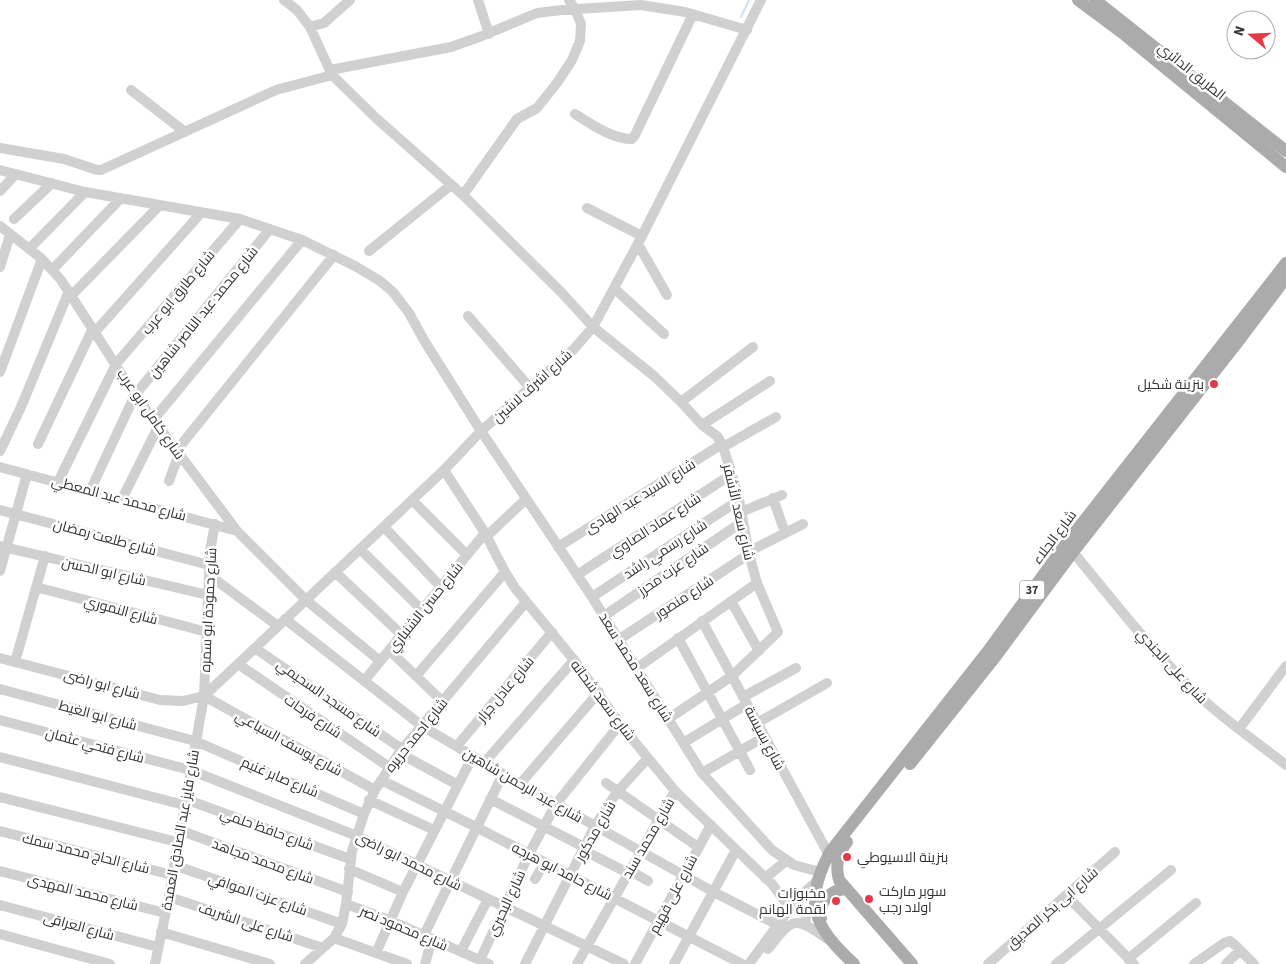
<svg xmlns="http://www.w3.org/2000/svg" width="1286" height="964" viewBox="0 0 1286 964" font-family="'Source Sans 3',Cairo,sans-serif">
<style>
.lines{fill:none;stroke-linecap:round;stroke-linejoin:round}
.stream{stroke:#cfe2ee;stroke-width:2}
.minor{stroke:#d0d0d0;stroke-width:10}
.major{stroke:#ababab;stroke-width:12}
.poi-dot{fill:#e63946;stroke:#fff;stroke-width:2}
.labels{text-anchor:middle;stroke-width:5;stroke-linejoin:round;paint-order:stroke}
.shield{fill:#fff;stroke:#707070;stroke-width:1}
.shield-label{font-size:12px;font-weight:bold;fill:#333}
.street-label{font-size:14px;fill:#333;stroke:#fff}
.poi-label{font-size:14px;fill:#333;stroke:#fff;text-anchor:end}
</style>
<rect width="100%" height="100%" fill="#fff"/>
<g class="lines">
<path class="stream" d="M741 17 749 0"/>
<path class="minor" d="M284 0 297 10 310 27 332 75 376 118 463 195 562 293 593 327 654 376 681 402 702 425 717 436 722 444 732 474 739 500 749 554 757 583 778 632 732 676 668 719
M478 0 489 34
M310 27 324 23 350 0
M330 70 451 47 482 36 537 13 562 10 641 5 685 12 747 30
M131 90 185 132
M575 114C591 124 612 139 632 139L635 135 693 14
M0 148 64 159 97 170H101L276 90 332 75
M0 170 85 192 240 219 302 240 355 266 380 281 393 292 409 313 425 342 481 431 592 597 702 773 772 850 794 865 820 872
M0 191 16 174
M463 195 517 119 537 108 557 83 572 60 580 41 581 24 575 9 569 0
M587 208 642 236
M14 219 52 183
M0 226 42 259 61 280 135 395 237 531 306 600 380 661
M638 244 667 295
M29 249 85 192
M369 251 451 185
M0 267 10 235
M53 269 121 198
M615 289 664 334
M72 295 160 205
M468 316 530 388
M95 332 201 213
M0 372 42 259
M681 402 753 347
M154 419 302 240
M702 425 770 381
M38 444 93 328
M723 447 776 417
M177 450 334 255
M0 451 21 407 69 291
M0 467 237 531
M444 470 485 533 505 572 515 588 574 660 620 724 675 791 772 884 790 908
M169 481 179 454
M58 482 116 364 240 219
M90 491 135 395 270 229
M773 498 785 533
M122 499 159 425
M412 500 467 555
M0 510 209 565
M741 512 782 495
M384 527 441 587
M487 536 526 499
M0 546 208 595
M558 547 722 444
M360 549 422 610
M748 552 803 524
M1073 552C1111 598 1148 646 1191 688 1220 717 1254 740 1286 765
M0 571 27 474
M335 572 402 635
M209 575 278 626
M577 575 732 474
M36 587 207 632
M592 597 739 500
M731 601 759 651
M604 616 742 522
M285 619 422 726 520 784 712 891 778 925
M702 621 829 855
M678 638 750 770
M618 640 749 554
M255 648 402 749
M389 650 442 701
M0 658 160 700 183 701 204 696 444 470 481 431 574 349 593 327 642 236 761 0
M15 662 45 556
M238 664 389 767
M637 668 757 583
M416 676 505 572
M364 681 485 533
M0 689 195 741 364 814
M204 696 375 790
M743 697 796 668
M0 720 190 770 357 836 624 964
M757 723 827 683
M1239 729 1286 666
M683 743 747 704
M457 746 552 632
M399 753 458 785
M0 757 184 805
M484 763 574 660
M702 773 764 737
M381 780 476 827 742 964
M606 783 698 847
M520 784 599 692
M0 797 177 842
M185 799 350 859
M490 799 584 847
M369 800 434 830
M179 830 348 892
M0 831 172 875
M583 850 628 873
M174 865 342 924
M349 869 403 892
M629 870 648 881
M0 871 165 913
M765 878 786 861
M535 879 545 862
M1067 896 1134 964
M169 897 323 948
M346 904 389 920 489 964
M0 905 158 947
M793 905C803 907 808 914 805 924
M161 932 270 964
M0 934 110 964
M424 935 503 774
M334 938 407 964
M768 949C794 916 794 916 829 940
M461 951 488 899
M376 953 403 892 473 756
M1128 959 1196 903
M480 960 529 854 556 804 620 724
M155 964 169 897 204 696 210 551 215 524
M305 964 334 938 342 924 346 904 352 851 364 814 375 790 399 753 526 602
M425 964 432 939
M525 964 595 826 617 792 648 758
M577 964 675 791
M635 964 711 825
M674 964 736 850
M749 964 796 900 817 881
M988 964 1115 852
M1056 964 1171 870
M1194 964 1224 943 1230 941 1234 944 1254 964
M1226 964 1240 950"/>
<path class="major" d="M1078 0 1125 35 1286 167
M1095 0 1286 151
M910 764 996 656 1073 552 1237 343 1286 278
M847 842C838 854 835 865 839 880L912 964
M821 918C819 902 829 890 846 889
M854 964C813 926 803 903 830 852L988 651 1065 545 1286 263"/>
</g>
<g class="poi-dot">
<circle cx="1214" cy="384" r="5"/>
<circle cx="847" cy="857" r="5"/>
<circle cx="869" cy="899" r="5"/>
<circle cx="836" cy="901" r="5"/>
</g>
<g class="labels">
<rect class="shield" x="1019.5" y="580.5" width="25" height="19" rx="4"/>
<g class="shield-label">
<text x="1032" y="594">37</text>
</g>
<g class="street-label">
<text transform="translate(1192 71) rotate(39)" y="5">الطريق الدائري</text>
<text transform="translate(178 292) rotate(-50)" y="5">شارع طارق ابو عرب</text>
<text transform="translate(203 312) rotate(-51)" y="5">شارع محمد عبد الناصر شاهين</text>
<text transform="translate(532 386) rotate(-42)" y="5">شارع اشرف لاشين</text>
<text transform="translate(151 414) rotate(55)" y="5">شارع كامل ابو عرب</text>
<text transform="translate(640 496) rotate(-32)" y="5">شارع السيد عبد الهادى</text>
<text transform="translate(119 498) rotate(15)" y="5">شارع محمد عبد المعطي</text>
<text transform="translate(739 512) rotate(77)" y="5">شارع سعد الأشقر</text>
<text transform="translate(655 525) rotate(-33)" y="5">شارع عماد الصاوي</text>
<text transform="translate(105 537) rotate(15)" y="5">شارع طلعت رمضان</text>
<text transform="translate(1054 537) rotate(-53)" y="5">شارع الجلاء</text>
<text transform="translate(665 549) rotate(-33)" y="5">شارع رسمي راشد</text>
<text transform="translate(673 569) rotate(-34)" y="5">شارع عزت محرز</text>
<text transform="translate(104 571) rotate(13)" y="5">شارع ابو الحسن</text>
<text transform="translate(684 597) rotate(-33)" y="5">شارع منصور</text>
<text transform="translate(425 607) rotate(-51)" y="5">شارع حسن الشنباري</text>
<text transform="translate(121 610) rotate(15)" y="5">شارع النموري</text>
<text transform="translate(208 610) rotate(-87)" y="5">شارع حمودة ابو سمره</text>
<text transform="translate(1172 666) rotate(47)" y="5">شارع على الجندي</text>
<text transform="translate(636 667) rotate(58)" y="5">شارع سعد محمد سعد</text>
<text transform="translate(102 684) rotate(15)" y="5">شارع ابو راضى</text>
<text transform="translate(505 689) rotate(-50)" y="5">شارع عادل جزار</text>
<text transform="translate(329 698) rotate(35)" y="5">شارع مسجد السحيمي</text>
<text transform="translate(603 700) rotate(53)" y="5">شارع سعد شحاته</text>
<text transform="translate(98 715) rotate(15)" y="5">شارع ابو الغيط</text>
<text transform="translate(313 716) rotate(34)" y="5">شارع فرحات</text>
<text transform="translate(416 735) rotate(-51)" y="5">شارع احمد حريره</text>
<text transform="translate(765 738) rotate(62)" y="5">شارع بسيسة</text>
<text transform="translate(289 743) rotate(29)" y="5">شارع يوسف السباعي</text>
<text transform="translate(95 745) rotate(15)" y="5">شارع فتحي عثمان</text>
<text transform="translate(280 777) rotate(23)" y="5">شارع صابر غنيم</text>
<text transform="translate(523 785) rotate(30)" y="5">شارع عبد الرحمن شاهين</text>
<text transform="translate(267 829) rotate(20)" y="5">شارع حافظ حلمي</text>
<text transform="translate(180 830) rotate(-80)" y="5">شارع فايز عبد الصادق العمدة</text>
<text transform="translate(595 831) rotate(-60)" y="5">شارع مدكور</text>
<text transform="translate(648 838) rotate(-60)" y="5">شارع محمد سند</text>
<text transform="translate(86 853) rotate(14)" y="5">شارع الحاج محمد سمك</text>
<text transform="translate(263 861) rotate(20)" y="5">شارع محمد مجاهد</text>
<text transform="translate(409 861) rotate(26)" y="5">شارع محمد ابو راضى</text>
<text transform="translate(562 871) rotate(27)" y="5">شارع حامد ابو هرجه</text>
<text transform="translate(83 892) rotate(14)" y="5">شارع محمد المهدى</text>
<text transform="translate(258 894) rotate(19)" y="5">شارع عزت الموافي</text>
<text transform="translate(673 894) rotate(-62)" y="5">شارع على فهيم</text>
<text transform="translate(506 903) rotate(-65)" y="5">شارع البحيري</text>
<text transform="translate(1052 908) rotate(-41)" y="5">شارع ابى بكر الصديق</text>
<text transform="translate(246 922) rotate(18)" y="5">شارع على الشريف</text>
<text transform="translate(79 926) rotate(15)" y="5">شارع العراقى</text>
<text transform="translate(404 928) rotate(23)" y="5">شارع محمود نصر</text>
</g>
<g class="poi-label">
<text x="1204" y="389">بنزينة شكيل</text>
<text x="857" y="862" text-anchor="start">بنزينة الاسيوطي</text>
<text x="879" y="896" text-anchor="start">سوبر ماركت<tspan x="879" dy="16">اولاد رجب</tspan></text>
<text x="826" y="898">مخبوزات<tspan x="826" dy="16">لقمة الهانم</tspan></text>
</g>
</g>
<g transform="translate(1251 35) rotate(289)"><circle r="24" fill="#ffffff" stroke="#adadad"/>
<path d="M0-4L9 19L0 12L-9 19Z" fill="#e63946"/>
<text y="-8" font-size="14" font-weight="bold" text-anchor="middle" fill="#333333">N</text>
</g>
</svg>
